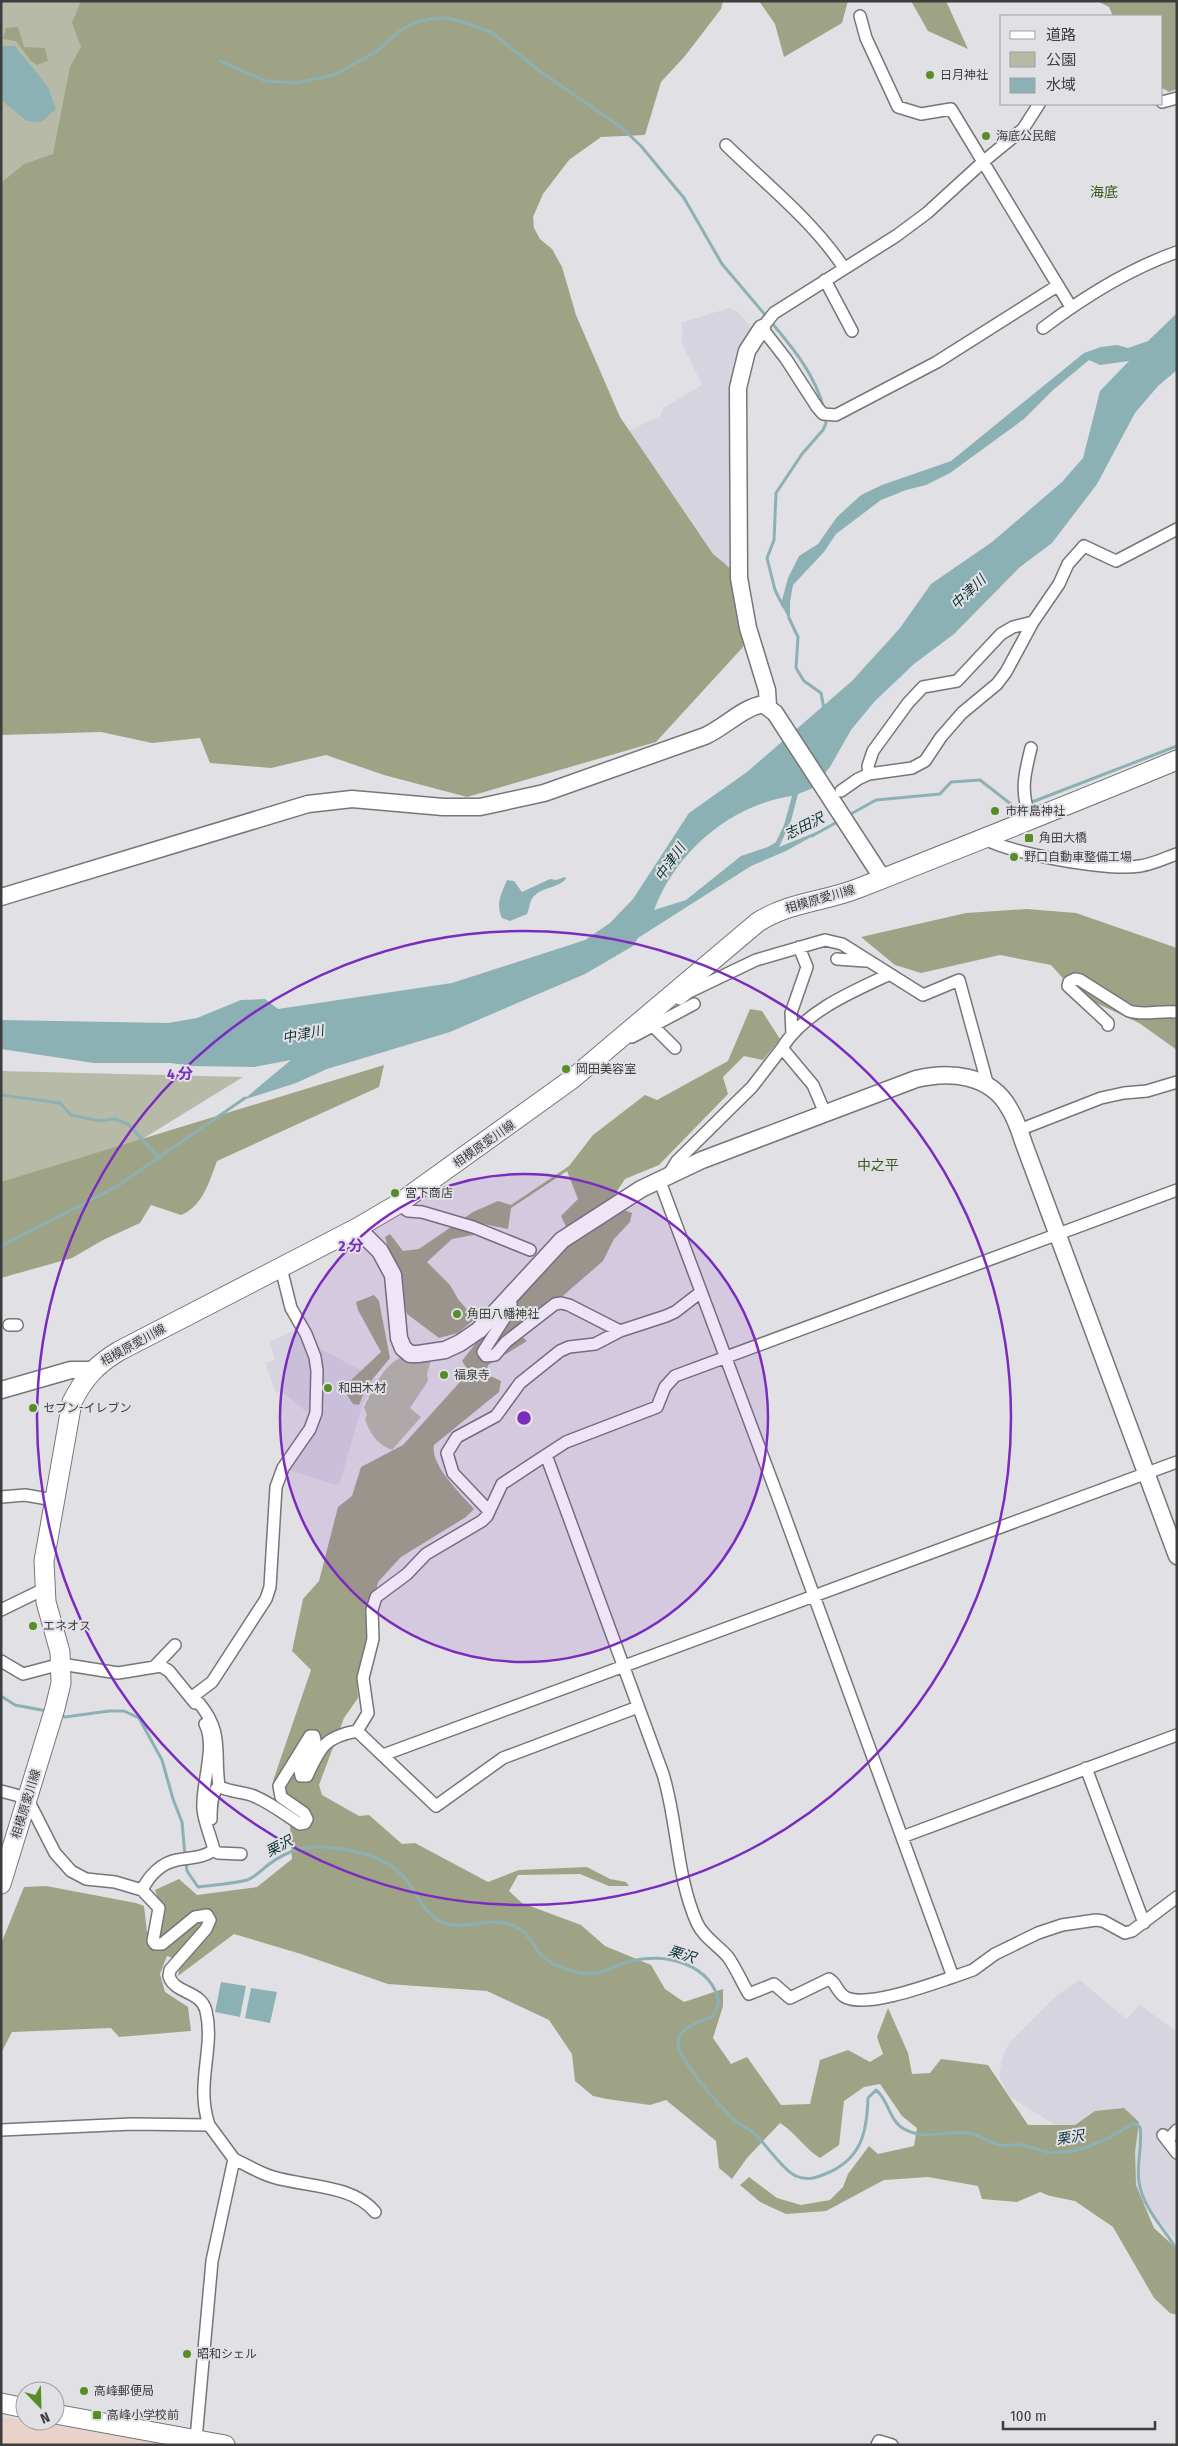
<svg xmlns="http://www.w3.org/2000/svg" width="1178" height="2446" viewBox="0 0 1178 2446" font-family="'Fira Sans Condensed','Noto Sans JP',sans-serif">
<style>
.built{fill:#d5d4df}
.education{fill:#ead1ca}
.green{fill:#b7baa7}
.forest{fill:#9fa386}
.water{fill:#8cb1b5;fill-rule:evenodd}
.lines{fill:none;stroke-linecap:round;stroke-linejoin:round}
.stream{stroke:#8cb1b5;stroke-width:3}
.street-casing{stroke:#76767a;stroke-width:14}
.secondary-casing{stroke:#76767a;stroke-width:19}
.primary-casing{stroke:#76767a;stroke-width:21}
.street{stroke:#fff;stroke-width:11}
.secondary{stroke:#fff;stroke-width:16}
.primary{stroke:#fff;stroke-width:19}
.ring{fill:none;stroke:#7b2cbf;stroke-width:2.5}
.poi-dot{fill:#578d28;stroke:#e1e0e4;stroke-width:2}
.labels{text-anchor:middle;stroke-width:4;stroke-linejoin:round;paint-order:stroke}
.poi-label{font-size:12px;fill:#3d3d3e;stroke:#e1e0e4;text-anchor:start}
.street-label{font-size:12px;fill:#3d3d3e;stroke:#e1e0e4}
.neighbourhood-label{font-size:14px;fill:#375a1b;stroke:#e1e0e4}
.water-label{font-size:14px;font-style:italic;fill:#0c3236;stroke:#e1e0e4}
.centre{fill:#7b2cbf;stroke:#e1e0e4;stroke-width:2.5}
.ring-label{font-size:15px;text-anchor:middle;font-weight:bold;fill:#7b2cbf;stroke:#e1e0e4;stroke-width:4;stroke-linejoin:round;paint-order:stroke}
</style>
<rect width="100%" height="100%" fill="#e1e0e4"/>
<path class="built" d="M729 308 737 311 754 331 746 346 736 598 616 437 660 416 663 408 702 385 682 343 683 330 681 323Z
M299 1328 313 1359 312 1417 282 1391 276 1393 265 1363 275 1360 270 1342Z
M314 1345 377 1379 362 1405 340 1483 336 1485 286 1469 316 1424Z
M1080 1980 1126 2019 1140 2005 1177 2032V2241L1130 2187 1071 2135 1009 2096 999 2075 1003 2056 1009 2043 1056 1996Z"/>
<path class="education" d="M1 2416 25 2421 178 2445H1Z"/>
<path class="green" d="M1 1H97L65 148 1 221Z
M1 1071 243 1077 1 1226Z
M402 1357 415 1362 431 1360 427 1374 428 1381 410 1408 421 1417 392 1450C376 1443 371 1435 365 1419L367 1415 364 1407C374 1388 382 1366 402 1357Z"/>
<path class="forest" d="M81 1H723L721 9 685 56 661 82 645 135 601 137 569 160 543 194 533 217 534 228 540 239 552 249 562 267 576 315 620 417 713 554C722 561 734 570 739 582 744 596 747 633 743 647L656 742 467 797 384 775 326 755 271 768 210 763 200 738 152 743 101 732 1 735V183L24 164 53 154 70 67 81 47 72 23Z
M759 1H848L842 23 784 57 775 24Z
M911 1H946L968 49 928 31Z
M1097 1H1177V89L1169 92 1162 88V16H1113L1109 7Z
M18 27 24 47 45 48 48 61 37 65 31 61 16 41 3 39 6 28Z
M1027 909 1076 913 1177 948V1050L1139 1023 1077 994 1051 965 1000 955 921 973 895 965 861 937 966 913Z
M750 1009 762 1011 780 1039 763 1060 744 1056 723 1077 728 1094 659 1165 625 1179 615 1194 624 1210 632 1213 630 1222 614 1239 603 1261 519 1334 527 1341 488 1365 486 1374 501 1381 499 1392 434 1445C430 1465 460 1493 474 1509L466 1517 401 1557 378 1582 357 1682 358 1698 344 1718 319 1785 322 1795 359 1816 369 1815 402 1844 415 1843 488 1882 519 1870 587 1867 610 1879 626 1882 629 1886H609L580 1874 518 1875 509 1891 522 1903 581 1925 605 1946 651 1965 665 1989 684 2002 723 1989V2006L713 2038 731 2064 747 2057 781 2105 810 2104 820 2060 848 2050 870 2062 883 2054 877 2037 888 2008 908 2053 912 2074 930 2073 941 2059 988 2065 1028 2125H1075L1095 2111 1124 2108 1139 2122 1135 2152 1136 2185 1154 2228 1177 2249V2315L1170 2313 1154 2298 1113 2227 1075 2201 1050 2196 1040 2192 1017 2202 982 2199 978 2186 928 2177 884 2180 826 2211 786 2214 760 2202 740 2185 749 2177 777 2198 801 2205 830 2200 843 2187 848 2174 869 2146 878 2154 914 2146 917 2128 902 2116 880 2084 864 2087 844 2101 839 2145 820 2158C805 2149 796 2133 780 2123L747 2158 732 2179 719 2168 716 2141 666 2100 650 2105 607 2099 593 2096 575 2081 572 2054 549 2020 487 1991 388 1984 301 1954 234 1934 178 1976 181 1961 167 1956 160 1974 165 1992 188 2007 191 2031 119 2037 111 2028 12 2032 1 2053V1944L24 1887 46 1886 136 1903 144 1906 147 1932 159 1931 160 1904 155 1890 179 1879 197 1895 257 1887 292 1859 290 1827 292 1808 273 1781 311 1670 292 1651 303 1599 319 1581 338 1507 352 1496 361 1467 403 1445 469 1372 462 1361 479 1339 572 1239 561 1216 578 1199 567 1171 511 1208 508 1229 479 1223 473 1235 452 1239 427 1262 450 1285 458 1299 475 1319 458 1333 439 1338 407 1314 385 1237 390 1234 403 1251 419 1249 473 1212 498 1201 511 1205 569 1166 593 1135 645 1095 657 1100 728 1061Z
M384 1065 379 1087 217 1161C209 1182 203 1206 181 1215L151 1205 140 1223 103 1240 72 1258 1 1278V1182Z
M374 1295 379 1301 390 1358 366 1387 359 1405 353 1404 347 1395 349 1382 381 1352 358 1310 356 1302Z"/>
<path class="water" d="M1 46H15L48 87 56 109 41 122 27 121 1 100Z
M1177 313V370L1158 386 1135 413 1097 484 1052 543 1020 567 954 634 914 664 875 701 851 730 830 767 813 788 798 794 791 821 779 847 829 827 786 851 751 866 638 938 633 946 585 974 450 1032 327 1069 296 1083 243 1100 291 1060 254 1067 193 1066 170 1063H94L1 1049V1020L168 1023 197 1018 241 1000 265 999 278 1009 452 983 585 940 610 923 633 899 689 813 747 772 852 681 900 628 931 584 992 542 1062 482 1083 458 1100 391 1129 361 1100 365 1089 360 1053 390 1024 419 950 473 926 485 906 490 881 500 836 534 824 552 793 585 790 602V621L781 604 788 578 799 556 818 544 837 517 861 495 882 485 951 461 1084 353 1101 347 1117 345 1128 348 1148 341ZM792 796 784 825 776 842 768 847 741 856 686 900 654 910C676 852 730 805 792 796Z
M565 877 566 879C558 888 543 887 534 896 529 901 530 908 527 914L510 921 502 918C495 903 502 893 507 880L514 881 522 892 550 879 556 880Z
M221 1982 246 1986 240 2017 215 2012Z
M251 1988 277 1992 270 2023 245 2018Z"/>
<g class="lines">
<path class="stream" d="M220 61 266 81 296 83 334 75 377 51 400 31 416 22 431 19 448 18 470 24 494 34 538 70 621 127 641 146 684 198 722 264 767 317
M771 322C794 349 815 375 824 409
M783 606 775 590 767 558 774 540 776 493 802 454 823 430 826 423 825 416
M789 618 798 637 796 668 804 681 821 693 824 709
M1032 802 1177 746
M849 815 876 800 940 794 951 782 980 780 1016 808
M812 836 839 821
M1 1095 60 1103 71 1115 100 1121 115 1119 129 1125 159 1158
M1 1246 116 1187 245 1098
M1 1696 15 1705 47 1711
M60 1715 65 1717 109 1711H124L139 1718 162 1760 173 1799 182 1822 185 1856
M186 1862 187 1871 198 1887C214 1885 231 1884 247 1880 254 1878 262 1870 268 1865 289 1849 309 1844 335 1848 364 1852 393 1859 410 1885 419 1898 423 1911 438 1920 458 1933 483 1918 505 1923 535 1930 530 1952 552 1963 558 1967 566 1969 573 1971 601 1979 607 1967 631 1961 665 1952 712 1964 719 2003L713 2016C703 2021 678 2028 678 2041 676 2058 726 2115 741 2125 746 2128 752 2130 756 2135 766 2145 784 2171 796 2176 807 2181 815 2178 825 2174 861 2160 867 2133 868 2098L876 2090C889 2100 889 2121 904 2129 926 2141 945 2130 968 2133 979 2134 989 2143 1000 2145 1007 2146 1015 2144 1022 2145 1031 2147 1040 2150 1048 2152 1077 2156 1110 2139 1133 2123L1140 2127C1143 2145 1136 2164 1139 2182 1143 2209 1164 2228 1177 2250"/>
<defs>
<path id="street" d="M860 16 866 38 898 107 921 114 951 109 1071 307
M1162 102 1177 98
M1039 104 1023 129 984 161 927 213 896 236 774 313 762 328 786 359 817 407 823 414 836 415 937 362 1057 286
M726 145C766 184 813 221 844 268
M825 280 852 331
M1043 328C1084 297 1129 269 1177 252
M869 774 868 766 873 751 908 703 923 687 957 681 1001 634 1013 627 1033 622
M841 791 858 779 869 774 912 768 925 761 941 737 962 713 997 684 1006 672 1033 622 1059 584 1068 564 1084 546 1116 561 1177 529
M1031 820C1020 792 1024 776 1031 748
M985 839C1014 854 1107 871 1140 866 1153 864 1165 858 1177 854
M837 959 865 961
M680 999 689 992 756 960 825 940 842 944 923 995 959 980 988 1086
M1108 1025V1023L1068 986 1069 982 1075 979 1080 980 1129 1011C1145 1016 1161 1010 1177 1012
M653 1026 675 1048
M792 1034 791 1013 807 967 799 947
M632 1037 694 1004
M825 1113 813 1085 782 1048C804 1012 851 992 888 975
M1019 1130 1101 1098 1124 1093 1147 1091 1177 1082
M669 1174 677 1161 752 1087 782 1048
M659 1179 779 1500 953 1977 973 1970 995 1954 1038 1933 1062 1925 1096 1920 1103 1921 1125 1933 1132 1931 1177 1897
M398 1204 408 1211 422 1212 473 1227 530 1250
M506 1300 511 1303V1308L483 1352 486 1356 495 1355 506 1342 555 1304 561 1303 569 1305 620 1331
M9 1325H17
M1 1497 25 1495 54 1500
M489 1511 453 1473 447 1453 457 1437 496 1416 520 1383 560 1351 569 1347 595 1344 620 1331 666 1316 675 1312 701 1292
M1 1610 44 1589
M1 1661 23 1674 61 1664 118 1673 161 1666 169 1671 195 1703
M155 1666 175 1645
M192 1697 212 1682 266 1599 270 1587 276 1487 283 1468 310 1429 316 1413 317 1371 315 1357 306 1334 291 1308 281 1268
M195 1703H199C224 1733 214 1752 219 1786 229 1793 245 1791 256 1797 272 1804 286 1815 300 1824L305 1823 307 1819 304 1813 281 1797 279 1786 310 1736H314L315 1740 300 1771 301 1776H307C320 1748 324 1737 357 1731L436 1806 503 1758 638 1707
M205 1724C217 1746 201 1785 203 1809 204 1822 211 1837 214 1850L218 1853 241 1854
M357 1731 368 1713 363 1678 373 1639 372 1610 376 1597 407 1574 426 1554 482 1521 487 1516 502 1484 546 1455
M383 1755 1177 1462
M1086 1768 1144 1923
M1 1791 27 1798 55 1853 71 1871 86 1879 115 1882 142 1890C149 1876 161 1863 177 1860 190 1857 201 1859 214 1850
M206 1821 211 1819C211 1808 211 1793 219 1786
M902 1837 1177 1735
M142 1890 159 1908 153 1941 155 1944H162L195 1917 207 1915 210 1920 206 1929 170 1970 169 1976C174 1994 201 1990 206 2011 215 2048 195 2084 209 2125
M953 1977C929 1985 870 2007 847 1998 837 1994 837 1983 829 1979L790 1998 774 1984 749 1994C742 1983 736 1968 728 1957 718 1945 704 1938 697 1923 676 1876 678 1823 663 1774L546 1455 566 1442 657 1407 665 1387 675 1376 1177 1190
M1 2130 132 2124 209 2125 234 2159 212 2261 196 2439
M1163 2135 1177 2153
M1168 2140 1177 2130
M234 2159C247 2165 259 2173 273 2177 305 2187 352 2184 375 2212
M877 2445 879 2441 892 2445"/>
<path id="secondary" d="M762 328 747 351 738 388 739 578 748 628 767 690 768 706
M1 897 308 804 352 799 443 807H480L544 793 705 736C725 727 742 708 763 704L775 713 883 879
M357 1228 380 1251 393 1275 399 1338 403 1348 410 1354H418L445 1350 460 1343 479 1330 562 1240 641 1189 702 1160 916 1079C950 1071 990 1074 1009 1108 1016 1119 1020 1132 1024 1144L1177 1556
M1 1390 71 1370H91"/>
<path id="primary" d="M1 1884 55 1708 61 1683 60 1652 46 1602 44 1561 72 1402C84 1378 96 1365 119 1351L357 1228 398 1204 572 1079 758 922C792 901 824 902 859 888 965 846 1071 804 1177 760
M1 2403 25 2408
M55 2414 225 2445"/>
</defs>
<use href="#street" class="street-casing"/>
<use href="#secondary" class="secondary-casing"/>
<use href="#primary" class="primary-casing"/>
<use href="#street" class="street"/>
<use href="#secondary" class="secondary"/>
<use href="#primary" class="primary"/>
</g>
<circle cx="524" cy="1418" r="244" fill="#7b2cbf" fill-opacity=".12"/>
<g class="ring">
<circle cx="524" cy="1418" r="244"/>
<circle cx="524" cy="1418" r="487"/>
</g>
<g class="poi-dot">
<circle cx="930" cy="75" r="5"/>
<circle cx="986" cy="136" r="5"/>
<circle cx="995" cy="811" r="5"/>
<rect x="1024" y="833" width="10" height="10" rx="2.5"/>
<circle cx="1014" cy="857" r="5"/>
<circle cx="566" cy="1069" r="5"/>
<circle cx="395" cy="1193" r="5"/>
<circle cx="457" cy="1314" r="5"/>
<circle cx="444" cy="1375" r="5"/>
<circle cx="328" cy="1388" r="5"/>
<circle cx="33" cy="1408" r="5"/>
<circle cx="33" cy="1626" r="5"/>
<circle cx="187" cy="2354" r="5"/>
<circle cx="84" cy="2391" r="5"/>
<rect x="92" y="2410" width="10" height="10" rx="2.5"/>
</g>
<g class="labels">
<g class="poi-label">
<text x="940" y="79">日月神社</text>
<text x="996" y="140">海底公民館</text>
<text x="1005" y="815">市杵島神社</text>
<text x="1039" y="842">角田大橋</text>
<text x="1024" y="861">野口自動車整備工場</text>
<text x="576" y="1073">岡田美容室</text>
<text x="405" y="1197">宮下商店</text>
<text x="467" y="1318">角田八幡神社</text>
<text x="454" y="1379">福泉寺</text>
<text x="338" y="1392">和田木材</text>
<text x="43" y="1412">セブン-イレブン</text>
<text x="43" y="1630">エネオス</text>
<text x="197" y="2358">昭和シェル</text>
<text x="94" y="2395">高峰郵便局</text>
<text x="107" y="2419">高峰小学校前</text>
</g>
<g class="street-label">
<text transform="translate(820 899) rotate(-16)" y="4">相模原愛川線</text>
<text transform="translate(484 1144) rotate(-35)" y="4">相模原愛川線</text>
<text transform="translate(133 1345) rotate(-29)" y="4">相模原愛川線</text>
<text transform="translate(26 1804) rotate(-73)" y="4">相模原愛川線</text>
</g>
<g class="neighbourhood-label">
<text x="1104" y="197">海底</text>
<text x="878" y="1170">中之平</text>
</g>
<g class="water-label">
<text transform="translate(968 592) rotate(-44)" y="5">中津川</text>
<text transform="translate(804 826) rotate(-26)" y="5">志田沢</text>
<text transform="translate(670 862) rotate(-55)" y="5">中津川</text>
<text transform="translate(303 1034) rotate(-11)" y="5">中津川</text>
<text transform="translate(279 1846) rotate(-28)" y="5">栗沢</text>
<text transform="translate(682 1954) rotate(18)" y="5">栗沢</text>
<text transform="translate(1070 2137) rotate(-9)" y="5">栗沢</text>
</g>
</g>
<circle cx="524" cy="1418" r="8" class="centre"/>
<g class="ring-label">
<text x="180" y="1079">4 分</text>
<text x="351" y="1251">2 分</text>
</g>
<rect width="1178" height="2446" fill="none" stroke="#3d3d3e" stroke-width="5"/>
<rect x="1000" y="15" width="162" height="90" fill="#e1e0e4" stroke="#9f9fa2"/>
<rect x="1010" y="31" width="25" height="8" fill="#ffffff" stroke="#9f9fa2"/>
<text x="1046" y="40" font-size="15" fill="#3d3d3e">道路</text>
<rect x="1010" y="52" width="25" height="15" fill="#b7baa7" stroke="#9f9fa2"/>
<text x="1046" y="65" font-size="15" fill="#3d3d3e">公園</text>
<rect x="1010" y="78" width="25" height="15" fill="#8cb1b5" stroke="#9f9fa2"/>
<text x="1046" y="90" font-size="15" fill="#3d3d3e">水域</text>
<g transform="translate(40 2406) rotate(157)"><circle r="24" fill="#e1e0e4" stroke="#9f9fa2"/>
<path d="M0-4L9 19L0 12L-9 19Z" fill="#578d28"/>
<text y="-8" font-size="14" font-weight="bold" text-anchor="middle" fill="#3d3d3e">N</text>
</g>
<path d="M1003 2421v8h152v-8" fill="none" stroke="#3d3d3e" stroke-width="2.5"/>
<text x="1010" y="2421" font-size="15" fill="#3d3d3e" stroke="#e1e0e4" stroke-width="4" paint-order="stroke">100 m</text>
</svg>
